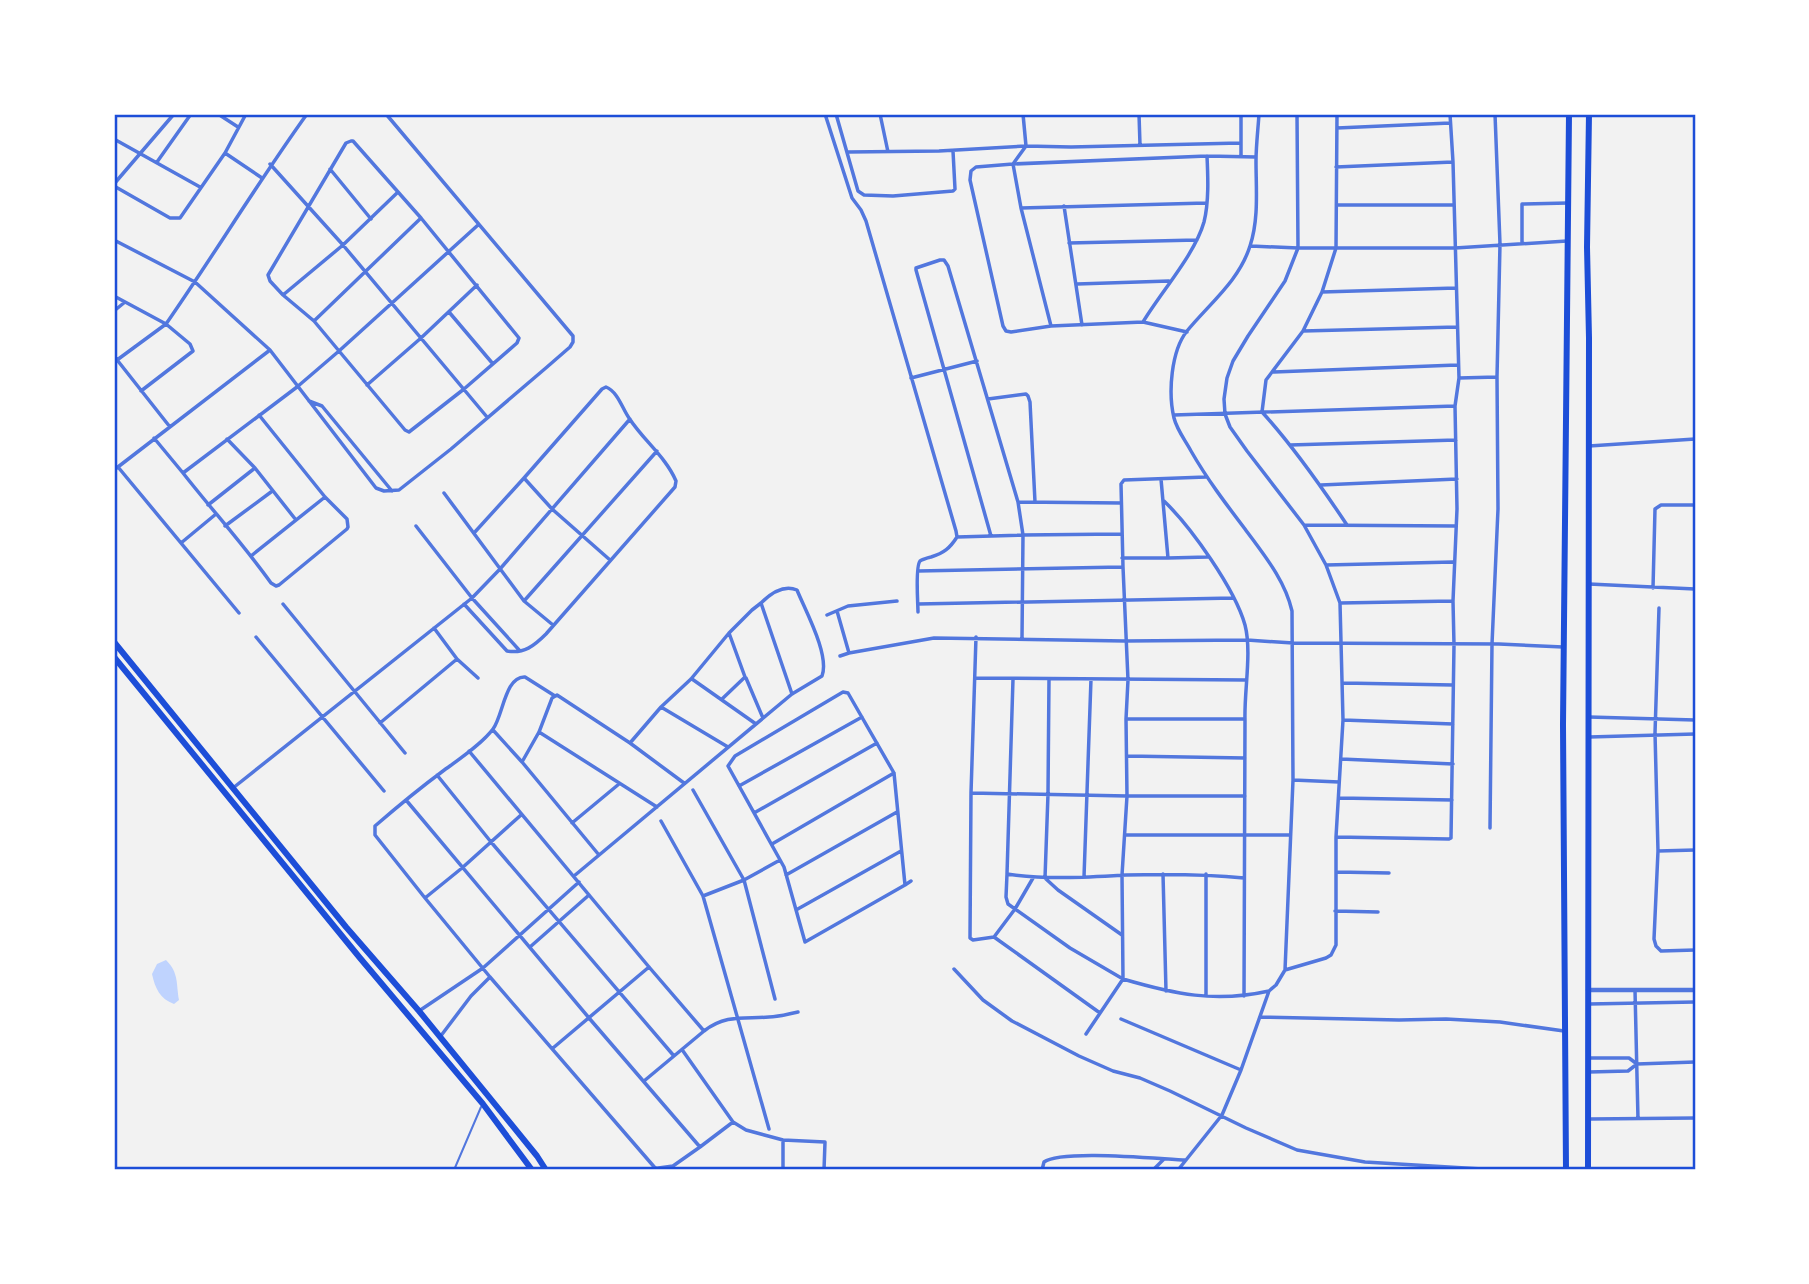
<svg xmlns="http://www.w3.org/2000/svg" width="1809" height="1284" viewBox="0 0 1809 1284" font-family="Cabin,sans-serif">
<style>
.water{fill:#bfd3fe}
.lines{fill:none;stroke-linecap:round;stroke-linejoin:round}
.service{stroke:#5277de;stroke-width:2}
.minor{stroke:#5277de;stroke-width:3.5}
.tertiary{stroke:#5277de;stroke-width:4.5}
.trunk{stroke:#1d4ed8;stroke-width:6}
.neatline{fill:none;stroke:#1d4ed8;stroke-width:2.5}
</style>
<rect width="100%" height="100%" fill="#f2f2f2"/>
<path class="water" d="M166 960C179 973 176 983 179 1000L174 1004C160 999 155 988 152 974L157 964Z"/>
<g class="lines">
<path class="service" d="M454 1170 481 1107"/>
<path class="minor" d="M218 114 238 127
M825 114 852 198 861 210 866 221 956 531 957 537C950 548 944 553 931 557 930 557 921 560 920 561 915 567 918 603 918 612
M836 114 858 191 864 195 893 196 953 191 955 189 953 151
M880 114 888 152
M1023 114 1026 146 1013 164 1021 208 1051 326
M1139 114 1140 145
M1337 128 1450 123
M114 139 200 187
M351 141H353L421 218 519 338 517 343 464 389 409 432 405 430 314 321 283 295 270 281 268 275 346 143Z
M848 152 939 151 1026 146 1071 147 1240 143
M225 153 262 178
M1241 156V114
M157 162 191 114
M270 164 343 245 487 417
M1336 167 1453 162
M330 169 371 219
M114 184 174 114
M114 186 170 218H180L225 153 246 114
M1338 205H1454
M1064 206 1082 325
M1021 208 1206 203
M114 240 195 282 270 350 376 488 384 491 399 490 451 449 547 367 570 347 573 342V336L386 114
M1069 243 1197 240
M1522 243V204L1568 203
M1251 246 1298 248H1455L1567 241
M1077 284 1169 281
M1322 292 1456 288
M283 295 343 245 398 192
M114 296 166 324 117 360
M114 311 125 302
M449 312 493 364
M314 321 421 218
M1143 322C1161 292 1195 254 1204 222 1209 202 1208 177 1207 156
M1303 331 1457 327
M1187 332 1143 322 1051 326 1011 332 1006 331 1003 326 970 180 971 171 976 167 1013 164 1207 156 1256 157
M114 356 170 427
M1274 372 1457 365
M911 378 977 361
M1459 378 1497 377
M367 385 421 338 477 285
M141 391 193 351 190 344 166 324C214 255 258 182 307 114
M988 399 1026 394 1028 396 1030 402 1035 502
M309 401 322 406 392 491
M1262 412 1266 380 1303 331 1322 292 1336 248 1337 114
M1262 412C1294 447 1321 486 1347 525
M1174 415 1455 406
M154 438 183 473 297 387 339 351 478 225
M227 439 255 468 296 520
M1290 445 1456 440
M1589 446 1695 439
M118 467 239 613
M114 470 270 350
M183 473C212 510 244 545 271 583L276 586 279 585 347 529 348 527 347 519 325 497 259 415
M1206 477 1124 480 1121 484 1123 567 1128 680 1126 719 1127 796 1122 875 1123 979C1174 994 1215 1003 1269 991
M524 478 552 509 610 560
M1321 485 1457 479
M444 493 524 601 553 625
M1164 501C1191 527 1235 589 1245 625 1252 652 1244 691 1245 720 1245 812 1244 904 1244 996
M1018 502 1121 503
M208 505 255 468
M1304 525 1455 526
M225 526 271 492
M416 526 472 598 520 651
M991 536 916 270V268L940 260H944L948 266 1018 502 1023 535 1022 638
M957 537 1023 535 1121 534
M181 543 216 514
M251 556 325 497
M1122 558H1168L1161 479
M1168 558 1208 557
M1326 565 1453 562
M918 571 1122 567
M1589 584 1695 589
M1653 588 1655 509 1661 505H1695
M524 601 657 451
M1340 603 1453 601
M283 604 405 753
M464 604 507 651C524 654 534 646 546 634L675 487 676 481C666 457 643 440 629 418 622 408 618 392 606 387L602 389 524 478 474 533
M918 604 1234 598
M1659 608 1655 733 1658 851 1654 939 1656 946 1661 951 1695 950
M837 611 849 653
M827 615 848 606 897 601
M434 628 457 659 478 678
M256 637 384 791
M976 637 971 793 970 938 973 940 994 937 1015 909 1033 878
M840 656 849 653 934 638 1125 641 1247 640 1293 643 1499 644 1563 647
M746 678 763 718
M975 678 1246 680
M692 679 756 724
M1013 679 1007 874C1047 880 1086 877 1126 875 1165 874 1204 874 1244 878
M1343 683 1453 685
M555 696 525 677C505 676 503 716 493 729 482 744 458 760 443 771 420 788 397 807 375 826V835L425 898 490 977 656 1169
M722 699 745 677 729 633 752 610 761 603 792 694
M661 707 728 747
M1589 717 1695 720
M1126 719H1245
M1343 720 1453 724
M380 723 457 659
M493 730 522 762 599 855
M539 732 657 807
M1589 737 1695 734
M630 743 661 707 691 679 729 633
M469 751 649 967 704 1031 644 1081
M1127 756 1245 758
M1341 759 1453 764
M522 762 539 732 552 698 557 695 630 743 684 783
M437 775 491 842 674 1056
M1293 780 1339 782
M739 786 862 717
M233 788 472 598 500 569 630 419
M693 790 744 880 780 860
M971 793 1127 796H1245
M1339 798 1452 800
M406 800 589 1018 700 1147
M754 813 877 743
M661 821 703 896 744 880 775 999
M572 823 619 784
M1490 828 1492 644 1498 509 1497 377 1500 244 1495 114
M1126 835H1290
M1336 837 1449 839 1451 838 1454 645 1453 601 1457 509 1455 406 1459 378 1453 162 1450 114
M772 844 894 773
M1658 851 1695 850
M1337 872 1389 873
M1007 874 1006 897 1008 904 1070 948 1123 979 1086 1034
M1163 874 1166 991
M786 875 897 812
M574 876 792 694 822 676C830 655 805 610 797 590 783 584 770 594 761 603
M1084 877 1091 679
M1045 878 1048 794 1049 679
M1046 879 1058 890 1122 935
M905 885 894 773 848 693 843 692 735 756 728 766 784 867 805 942 905 885 911 881
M703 896 769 1129
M425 898 462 868 521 815
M796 910 901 851
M1335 911 1378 912
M994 937 1100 1013
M530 947 589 895
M954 969 983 1000 1012 1021 1079 1056 1113 1071 1140 1078 1170 1091 1246 1128 1297 1150 1365 1162 1499 1170
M1285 970 1326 958 1331 955 1336 945V837L1343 720 1340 603 1326 565 1304 525 1247 451 1230 427 1225 414 1224 399 1227 378 1233 361 1248 336 1285 281 1298 248 1297 114
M1635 990 1638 1119
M1206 996V874
M1589 1004 1695 1002
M419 1011 483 968 579 882
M1260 1017 1399 1020 1446 1019 1500 1022 1564 1031
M1121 1019 1241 1070
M704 1031C726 1014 744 1019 769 1017 779 1017 788 1014 798 1012
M440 1037 471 996 490 977
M553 1048 649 967
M683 1051 733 1122 746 1130 783 1140 825 1142 824 1170
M1588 1058H1629L1637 1064
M1589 1072 1628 1071 1637 1064 1695 1062
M1590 1119 1695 1118
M783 1140V1170
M644 1170 673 1166 700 1147 733 1122
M1042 1170 1044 1162C1061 1149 1160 1159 1186 1160
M1153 1170 1164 1159
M1178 1170 1222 1115 1241 1070 1269 991 1276 985 1285 970 1293 780 1292 611C1285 580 1264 555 1245 529 1226 504 1207 479 1191 451 1185 440 1177 430 1174 418 1168 393 1171 351 1187 331 1210 303 1239 281 1250 246 1259 219 1256 189 1256 161 1256 146 1258 130 1259 114"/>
<path class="tertiary" d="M1588 990H1695"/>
<path class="trunk" d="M114 642 346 927 419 1011 537 1156 546 1170
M114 657 360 958 483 1104 532 1170
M1566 1170 1563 725 1569 114
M1588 1170 1589 338 1587 247 1589 114"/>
</g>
<rect width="1809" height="1284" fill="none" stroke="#ffffff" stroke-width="231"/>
<rect x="116" y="116" width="1578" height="1052" class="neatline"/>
</svg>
